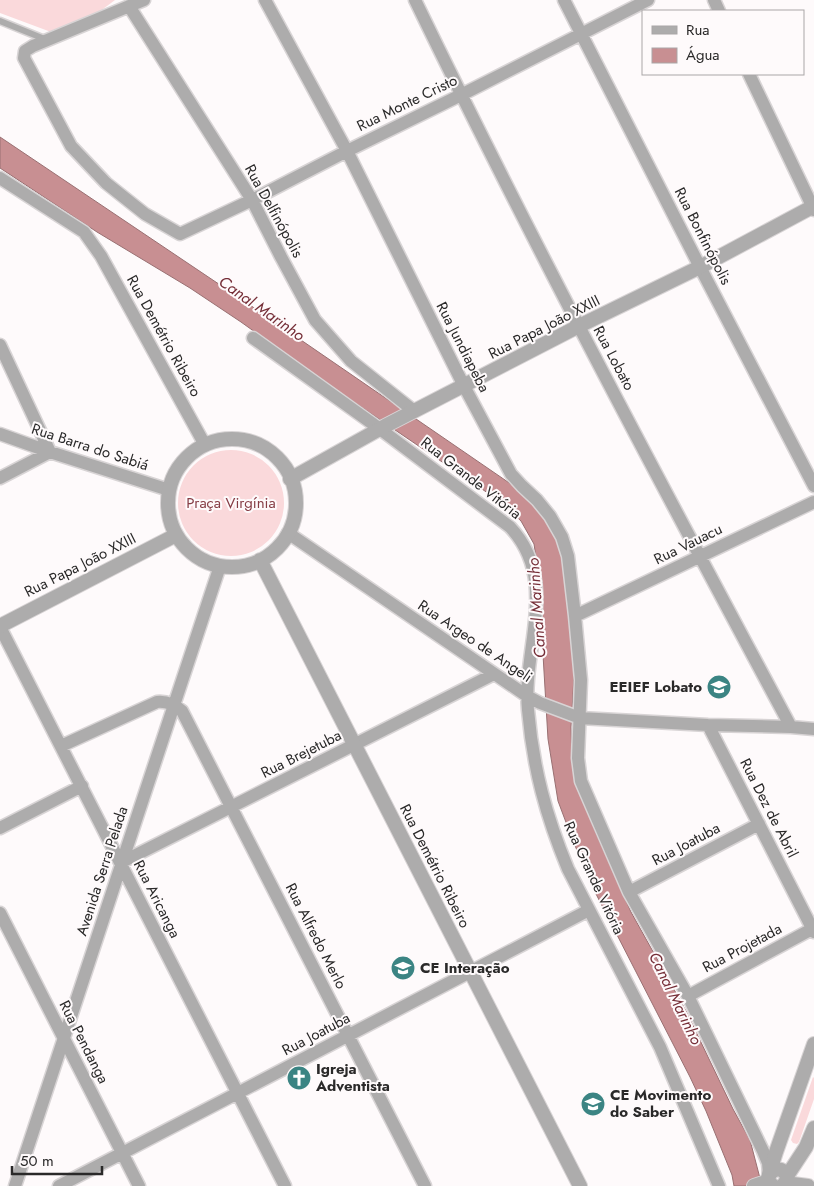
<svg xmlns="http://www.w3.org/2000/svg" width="814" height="1186" viewBox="0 0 814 1186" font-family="Jost,sans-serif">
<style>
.green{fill:#fad9db}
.water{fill:#c88f92;stroke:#997072}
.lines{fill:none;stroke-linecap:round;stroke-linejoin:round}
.service-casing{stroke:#d8d4d5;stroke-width:9}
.minor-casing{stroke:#d8d4d5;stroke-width:15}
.tertiary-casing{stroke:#d8d4d5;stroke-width:16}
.service{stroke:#adacac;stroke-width:6}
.minor{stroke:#adacac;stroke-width:12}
.tertiary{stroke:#adacac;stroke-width:14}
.labels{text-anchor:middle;stroke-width:4;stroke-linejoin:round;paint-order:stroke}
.street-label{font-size:15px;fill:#2a2929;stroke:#fefafb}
.park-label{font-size:15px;fill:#863d45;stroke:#fefafb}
.poi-label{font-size:15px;font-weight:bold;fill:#2a2929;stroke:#fefafb;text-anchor:start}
.water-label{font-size:16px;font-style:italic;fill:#752e37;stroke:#fefafb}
</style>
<rect width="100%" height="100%" fill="#fefafb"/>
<path class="green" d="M0 0H115L95 15 51 32 0 13Z
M178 503a53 53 0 1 1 106 0a53 53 0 1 1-106 0Z
M813 1077 814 1078V1099L799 1142 797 1144 793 1143 791 1140Z"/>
<path class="water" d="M0 137 247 303 521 491 551 523 562 546 575 660 571 727 572 761 575 780 596 833 631 912 686 1011 733 1109 750 1140 762 1186H734L732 1175 706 1111 690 1077 595 892 573 841 558 801 548 739 538 570 534 544 521 521 501 502 326 383 241 322 190 288 97 232 0 168Z"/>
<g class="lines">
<defs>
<path id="service" d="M0 21 47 40"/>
<path id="minor" d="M144 0 33 46 25 51 24 58 71 146 106 183 145 214 180 234 252 200 347 151 461 95 648 0
M265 0 347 151 464 386 503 459 511 474 522 486 537 500 550 516 562 537 568 556 575 616 581 680 578 758 581 781 629 892 688 996 763 1151 768 1163 769 1174
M415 0C534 246 662 486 791 727
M564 0 700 267 814 486
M714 0 719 11
M129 6 252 200 281 257 315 320 351 361 414 411
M749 74 814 210
M0 178 84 232 101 256 205 445
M253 338 380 429 510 527C560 580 522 648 528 710 533 768 546 816 568 869L660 1047 719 1186
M0 345 50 452 0 478
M0 434 50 452 169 490
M288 533 527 696 540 703 580 718 708 725 791 727 814 729
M575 616 814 502
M0 627 285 1186
M708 725 814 932
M61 746 157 702C167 701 174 704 182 711L425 1186
M0 828 82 786
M122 862 494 674
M629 892 759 824
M0 913 139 1186
M688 996 812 929
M15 1186 220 566
M59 1186 589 910"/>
<path id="tertiary" d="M168 503a64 64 0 1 1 128 0a64 64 0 1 1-128 0Z
M290 479 385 426 579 326 700 267 814 206
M260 560 580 1186
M0 626 176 535
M769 1174 776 1152 814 1044
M787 1176 806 1147 814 1128
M785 1183 808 1186
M754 1186 769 1181
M773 1186 770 1183 768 1178 771 1172 777 1169C787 1170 790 1179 782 1186"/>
</defs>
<use href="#service" class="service-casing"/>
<use href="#minor" class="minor-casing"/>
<use href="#tertiary" class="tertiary-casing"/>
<use href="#service" class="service"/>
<use href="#minor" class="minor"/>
<use href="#tertiary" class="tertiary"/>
</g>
<defs>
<symbol id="school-disc" viewBox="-11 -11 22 22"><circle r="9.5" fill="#3b8483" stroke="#fefafb"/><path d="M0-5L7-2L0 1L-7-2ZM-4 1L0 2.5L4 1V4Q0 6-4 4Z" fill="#fff"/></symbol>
<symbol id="church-disc" viewBox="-11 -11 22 22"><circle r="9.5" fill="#3b8483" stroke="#fefafb"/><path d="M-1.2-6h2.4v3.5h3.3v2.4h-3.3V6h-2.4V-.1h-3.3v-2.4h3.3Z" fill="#fff"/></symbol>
</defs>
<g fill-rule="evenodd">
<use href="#school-disc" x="705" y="673" width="28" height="28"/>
<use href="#school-disc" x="389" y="954" width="28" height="28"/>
<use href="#church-disc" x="285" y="1064" width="28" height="28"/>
<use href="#school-disc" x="579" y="1090" width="28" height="28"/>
</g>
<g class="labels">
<g class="street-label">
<text transform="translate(407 103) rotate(-26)" y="5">Rua Monte Cristo</text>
<text transform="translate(274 211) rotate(61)" y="5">Rua Delfinópolis</text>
<text transform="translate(703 236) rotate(63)" y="5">Rua Bonfinópolis</text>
<text transform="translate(544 327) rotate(-27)" y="5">Rua Papa João XXIII</text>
<text transform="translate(164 336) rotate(61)" y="5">Rua Demétrio Ribeiro</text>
<text transform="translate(463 347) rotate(63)" y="5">Rua Jundiapeba</text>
<text transform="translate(614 358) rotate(62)" y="5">Rua Lobato</text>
<text transform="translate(90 447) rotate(18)" y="5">Rua Barra do Sabiá</text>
<text transform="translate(471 478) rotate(38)" y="5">Rua Grande Vitória</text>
<text transform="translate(688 544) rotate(-26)" y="5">Rua Vauacu</text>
<text transform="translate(80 565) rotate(-27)" y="5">Rua Papa João XXIII</text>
<text transform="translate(475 641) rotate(34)" y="5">Rua Argeo de Angeli</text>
<text transform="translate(301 754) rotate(-27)" y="5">Rua Brejetuba</text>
<text transform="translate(769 808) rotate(63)" y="5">Rua Dez de Abril</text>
<text transform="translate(686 844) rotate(-28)" y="5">Rua Joatuba</text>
<text transform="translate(435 866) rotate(63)" y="5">Rua Demétrio Ribeiro</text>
<text transform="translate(102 871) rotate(-72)" y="5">Avenida Serra Pelada</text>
<text transform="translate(594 878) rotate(65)" y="5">Rua Grande Vitória</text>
<text transform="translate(157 899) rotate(63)" y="5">Rua Aricanga</text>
<text transform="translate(316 936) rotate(63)" y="5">Rua Alfredo Merlo</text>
<text transform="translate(742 948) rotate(-28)" y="5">Rua Projetada</text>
<text transform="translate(316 1034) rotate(-28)" y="5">Rua Joatuba</text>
<text transform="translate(84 1042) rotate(63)" y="5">Rua Pendanga</text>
</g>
<g class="park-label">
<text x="231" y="508">Praça Virgínia</text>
</g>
<g class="poi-label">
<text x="702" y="692" text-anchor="end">EEIEF Lobato</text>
<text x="420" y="973">CE Interação</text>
<text x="316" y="1074">Igreja<tspan x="316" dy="17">Adventista</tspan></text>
<text x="610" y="1100">CE Movimento<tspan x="610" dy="17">do Saber</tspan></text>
</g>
<g class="water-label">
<text transform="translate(262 308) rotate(35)" y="6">Canal Marinho</text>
<text transform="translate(536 608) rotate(-94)" y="6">Canal Marinho</text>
<text transform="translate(676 998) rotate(64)" y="6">Canal Marinho</text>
</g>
</g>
<rect x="642" y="10" width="162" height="65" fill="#fefafb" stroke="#a9a6a7"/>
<rect x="652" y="26" width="25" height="8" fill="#adacac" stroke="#a9a6a7"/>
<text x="686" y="35" font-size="15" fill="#2a2929">Rua</text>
<rect x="652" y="48" width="25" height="15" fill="#c88f92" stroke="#a9a6a7"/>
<text x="686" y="60" font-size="15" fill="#2a2929">Água</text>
<path d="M12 1166v8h90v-8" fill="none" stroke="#2a2929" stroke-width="2.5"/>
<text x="20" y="1166" font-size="15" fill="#2a2929" stroke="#fefafb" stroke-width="4" paint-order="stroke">50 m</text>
</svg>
